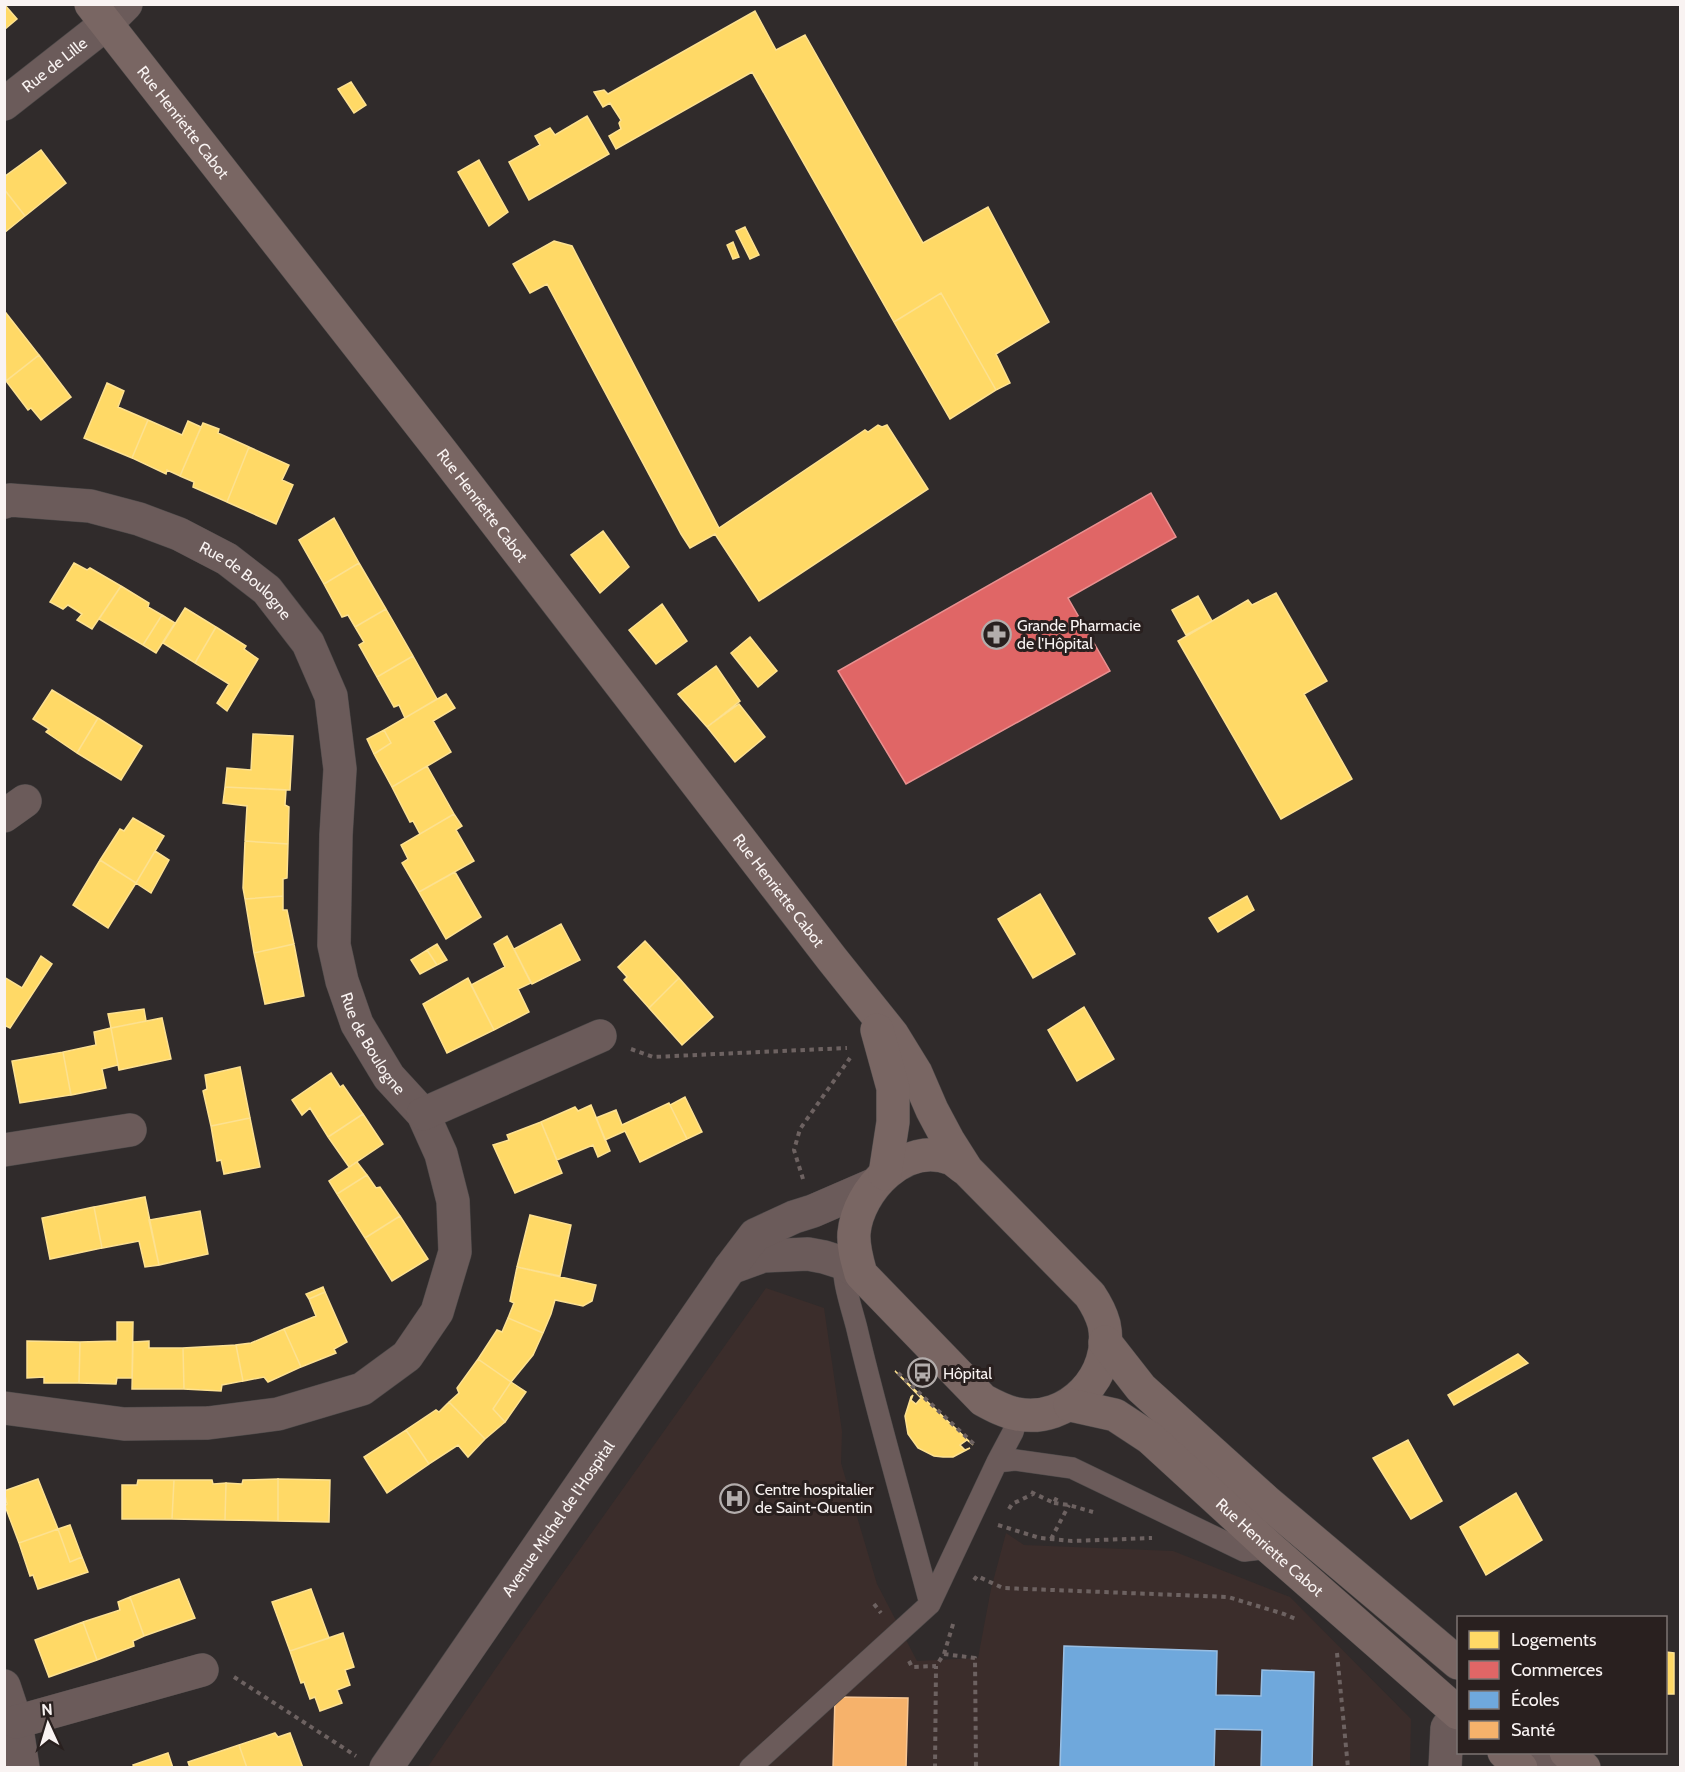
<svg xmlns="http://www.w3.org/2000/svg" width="1685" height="1772" viewBox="0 0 1685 1772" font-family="Cabin,sans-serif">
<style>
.built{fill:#3b2d2b}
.homes{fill:#ffd966;stroke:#fde190;stroke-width:1.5}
.shops{fill:#e06666;stroke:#e89090;stroke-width:1.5}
.schools{fill:#6fa8dc;stroke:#98bee3;stroke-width:1.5}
.health{fill:#f6b26b;stroke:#f7c694;stroke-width:1.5}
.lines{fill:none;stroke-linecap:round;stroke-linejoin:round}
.lane-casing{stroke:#4b4848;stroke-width:22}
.street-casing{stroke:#4b4848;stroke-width:34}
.secondary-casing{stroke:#4b4848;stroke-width:34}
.path{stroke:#6d6261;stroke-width:4;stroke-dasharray:4.5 4.5;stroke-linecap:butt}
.lane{stroke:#6b5b5a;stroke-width:21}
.street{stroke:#6b5b5a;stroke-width:33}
.secondary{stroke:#796663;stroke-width:33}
.labels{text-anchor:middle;stroke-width:6;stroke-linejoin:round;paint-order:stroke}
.street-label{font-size:16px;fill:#f9f3f2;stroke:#29201f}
.poi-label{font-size:16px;fill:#f9f3f2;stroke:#29201f;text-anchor:start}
</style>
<rect width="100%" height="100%" fill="#302b2b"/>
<path class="built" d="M766 1288 824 1308 842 1431 841 1463 877 1584 917 1661 978 1658 991 1589 1006 1533 1024 1545 1173 1551 1290 1597 1411 1719 1410 1767 427 1768 523 1629Z"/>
<path class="homes" d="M4 4 17 19 4 30Z
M755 11 776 50 805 35 923 243 988 207 1049 322 996 354 1010 383 996 390 941 293 894 322 752 72 616 149 609 136 621 129 619 123 621 120 610 103 603 107 594 92 604 90 608 94Z
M351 82 366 105 354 113 338 89Z
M587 116 609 154 529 200 509 162 540 145 535 136 550 128 555 135Z
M41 150 66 183 25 216 4 189V177Z
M479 160 508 212 489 226 458 172Z
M4 189 25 216 4 233Z
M745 227 759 255 750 259 736 231Z
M554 241 572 246 719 528 865 430 868 432 878 425 882 427 887 425 928 489 759 601 715 534 690 548 681 534 547 284 530 293 513 264Z
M733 242 739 257 733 259 727 245Z
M941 293 996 390 950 419 894 322Z
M6 313 39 355 6 381 4 314Z
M39 355 71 397 41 420 31 408 28 410 6 381Z
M107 383 124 391 118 407 148 420 132 458 84 438Z
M148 420 182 435 188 421 201 427 180 476 167 470 166 474 132 458Z
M203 423 219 429 218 433 249 447 227 502 193 487 194 482 180 476Z
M249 447 289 465 282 480 293 485 276 524 227 502Z
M334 518 359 563 324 584 299 540Z
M603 531 629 567 600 593 571 555Z
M74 563 87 570 90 568 121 586 92 629 77 620 82 614 68 605 63 609 50 602Z
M359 563 386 609 355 627 348 615 342 617 324 584Z
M121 586 149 603 148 607 162 615 143 645 99 619Z
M1276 593 1327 681 1304 694 1352 779 1281 819 1178 641 1248 600 1252 605Z
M1198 596 1212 621 1186 635 1172 610Z
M662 604 687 641 656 664 629 630Z
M185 608 216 627 195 663 163 643Z
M386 609 413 656 377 677 359 645 364 642 355 627Z
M162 615 175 623 156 653 143 645Z
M216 627 246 646 244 649 258 659 227 711 217 703 229 684 195 663Z
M750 637 777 671 758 687 731 653Z
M413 656 437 699 405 718 399 705 394 707 377 677Z
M716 666 740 701 707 727 678 694Z
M52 690 98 718 77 753 46 732 49 729 33 719Z
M446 694 455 708 433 721 451 752 392 787 374 754 391 743 384 730Z
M739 704 765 737 735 762 707 727Z
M98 718 142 746 121 780 77 753Z
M384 730 391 743 374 754 367 739Z
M253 734 293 736 290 790 225 787 227 768 251 770Z
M427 766 454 814 420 834 413 821 410 822 392 787Z
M225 787 286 790 285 805 289 807 288 844 245 841 247 806 223 803Z
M454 814 462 826 456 830 474 861 419 892 402 863 408 859 401 845Z
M133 818 164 836 136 883 100 860 120 829 124 831Z
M245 841 288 844 287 878 283 879V896L245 899 243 888Z
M155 851 169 860 151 893 136 883Z
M100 860 136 883 108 928 73 905Z
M455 872 481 917 446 939 419 892Z
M1040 894 1075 954 1033 978 998 919Z
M283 896V910H287L294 944 254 953 245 899Z
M1247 896 1254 910 1218 932 1209 918Z
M561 924 580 960 532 984 514 949Z
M507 936 531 983 518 989 529 1012 494 1030 471 985 505 967 494 944Z
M645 941 679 978 649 1008 624 980 627 977 618 967Z
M294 944 304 996 265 1004 254 953Z
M437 944 447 960 437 965 427 950Z
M427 950 437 965 420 974 411 960Z
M41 956 52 964 10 1028 4 1025V977L22 988Z
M468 978 494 1030 447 1053 423 1004Z
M679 978 713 1017 682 1045 649 1008Z
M1084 1007 1114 1059 1077 1081 1048 1030Z
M144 1009 146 1021 111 1028 108 1014Z
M162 1018 171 1059 119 1070 111 1028Z
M111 1028 118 1065 102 1069 106 1088 71 1095 63 1052 96 1045 94 1032Z
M63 1052 71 1095 20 1103 12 1061Z
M240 1067 250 1118 211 1126 203 1091 207 1089 205 1075Z
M331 1073 340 1087 343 1085 363 1114 328 1137 310 1108 302 1115 292 1100Z
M685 1097 702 1132 687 1139 670 1105Z
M669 1103 687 1139 640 1162 625 1131 605 1140 596 1118 616 1110 622 1125Z
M591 1105 610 1151 598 1157 593 1145 557 1160 541 1122 575 1107 578 1111Z
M363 1114 383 1144 349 1167 328 1137Z
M250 1118 260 1167 224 1174 221 1160 217 1161 211 1126Z
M541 1122 562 1173 515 1193 493 1145 509 1140 507 1135Z
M357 1162 367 1175 337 1194 329 1181Z
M367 1175 376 1188 380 1187 400 1216 365 1238 337 1194Z
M145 1197 159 1265 145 1267 139 1241 102 1248 94 1207Z
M94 1207 102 1248 50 1259 42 1218Z
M200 1211 208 1254 159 1265 149 1220Z
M530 1215 571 1225 560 1276 517 1267Z
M400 1216 428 1259 392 1281 365 1238Z
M517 1267 596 1285 592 1301 583 1306 555 1300 551 1314 543 1333 508 1318 514 1303 510 1301Z
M323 1287 325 1292 309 1299 306 1294Z
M325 1292 347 1342 334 1349 336 1353 301 1367 284 1329 316 1316 309 1299Z
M508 1318 543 1333 533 1355 511 1382 478 1359 497 1330 502 1332Z
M117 1322H133L132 1378H117L116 1384 79 1383 80 1342 117 1341Z
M284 1329 301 1367 268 1382 264 1377 243 1381 236 1345 251 1343Z
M27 1341 80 1342 79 1383H44V1377L27 1378Z
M149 1341V1348H183L184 1389H132L133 1342Z
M236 1345 243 1381 222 1385 221 1391 184 1389 183 1348Z
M1518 1354 1528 1363 1454 1405 1448 1395Z
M478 1359 511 1382 493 1409 505 1422 485 1439 449 1402 459 1393 457 1388Z
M895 1371 973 1445 967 1440 960 1445 965 1450 970 1448 953 1457H943L934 1456 918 1448 908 1434 905 1416 911 1397 913 1395 911 1400 916 1404 921 1398Z
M511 1382 526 1392 505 1422 493 1409Z
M449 1402 485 1439 468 1457 458 1445 429 1464 406 1430 436 1410 439 1412Z
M406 1430 429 1464 387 1493 364 1457Z
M1408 1440 1442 1501 1411 1519 1373 1458Z
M38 1479 58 1529 19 1543 5 1506 7 1504 4 1491Z
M278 1479 330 1480 329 1522 278 1521Z
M278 1479V1521L225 1520 226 1483 242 1484 243 1480Z
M138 1480H174L172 1519H122V1485H137Z
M174 1480H212L213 1484 226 1483 225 1520 172 1519Z
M1516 1493 1542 1540 1486 1575 1460 1527Z
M70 1525 82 1557 70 1562 58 1529Z
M58 1529 70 1562 82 1557 88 1572 38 1589 33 1575 30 1576 19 1543Z
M179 1579 195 1618 144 1636 130 1597Z
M311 1589 329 1638 290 1651 272 1602Z
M130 1597 144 1636 133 1641 134 1646 97 1660 83 1622 120 1610 118 1602Z
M83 1622 97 1660 49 1677 35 1640Z
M343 1633 354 1667 345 1670 350 1685 337 1690 342 1703 320 1711 315 1697 310 1699 304 1682 301 1683 290 1651Z
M1666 1652 1674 1653V1694H1666Z
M275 1733 278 1737 290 1733 303 1768H247L239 1745Z
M239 1745 247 1768H190L188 1762Z
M168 1753 173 1768H134L133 1765Z"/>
<path class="shops" d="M1151 493 1176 537 1068 598 1110 671 906 784 838 671Z"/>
<path class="schools" d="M1064 1646 1217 1651 1216 1695 1261 1696 1262 1670 1314 1672 1312 1768H1261L1262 1730 1215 1729 1214 1768H1060Z"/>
<path class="health" d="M835 1697 908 1698 906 1768H833Z"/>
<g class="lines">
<defs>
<path id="lane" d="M845 1258C839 1273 853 1312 857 1329 879 1422 906 1513 930 1604L997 1462 1013 1432 1018 1415
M997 1462 1015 1460 1072 1468 1244 1551 1270 1548
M750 1768 930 1604"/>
<g id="street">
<path id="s1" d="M4 104 106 24 126 4"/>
<path id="s2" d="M4 502 10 500 90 506 139 519 179 534 227 559 267 590 308 643 331 696 340 769 336 835 334 945 342 981 357 1024 389 1077 423 1114 441 1154 453 1201 455 1252 437 1312 407 1356 362 1389 278 1414 208 1423 124 1424 4 1408"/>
<path d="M4 816 25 801"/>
<path d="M423 1114 600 1036"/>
<path d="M4 1150 130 1130"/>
<path d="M730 1268 763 1256 808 1254 824 1257 843 1263 861 1274"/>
<path d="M4 1686 16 1722 23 1768"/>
<path d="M16 1722 202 1670"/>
<path d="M1536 1752 1555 1768"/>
<path id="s3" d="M386 1768 730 1268 755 1235 794 1217 813 1211 873 1185"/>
<path d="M1445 1768 1447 1728 1458 1712"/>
</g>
<g id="secondary">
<path id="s4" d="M91 4 441 451 832 959 892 1034 916 1073 932 1110 948 1140 967 1170 1090 1295C1096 1304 1101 1313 1104 1324 1115 1375 1068 1424 1017 1414 1005 1412 994 1406 983 1400L861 1274C857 1260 853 1247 854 1233 858 1190 905 1140 952 1159 957 1162 962 1167 967 1170"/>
<path d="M877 1030 893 1088V1122L885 1174"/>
<path d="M1105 1342 1141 1388 1266 1501 1458 1663"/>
<path id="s5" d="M1070 1405 1115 1415 1150 1438 1270 1548 1458 1713"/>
<path d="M1504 1752 1521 1768"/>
<path d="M1566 1752 1584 1768"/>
</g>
</defs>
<use href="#lane" class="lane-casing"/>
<use href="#street" class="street-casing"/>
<use href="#secondary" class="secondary-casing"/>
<path class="path" d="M631 1049 653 1057 847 1048
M803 1179 794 1150 800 1129 850 1058
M898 1373 976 1446
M1031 1492 1054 1503 1058 1495
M1054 1503 1069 1505 1093 1512
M1009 1509 1012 1504 1033 1494
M998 1525 1040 1538 1072 1541 1152 1538
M1051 1539 1069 1505
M974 1580 977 1576 1003 1588 1228 1597 1284 1614 1298 1620
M874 1604 881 1613
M1337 1653 1348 1768
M944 1654 975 1658 976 1768
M909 1661 912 1667 936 1666 944 1654 954 1621
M234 1677 356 1756
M935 1768 936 1666"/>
<use href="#lane" class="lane"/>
<use href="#street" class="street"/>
<use href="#secondary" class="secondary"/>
</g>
<defs>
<symbol id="pharmacy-ring" viewBox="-11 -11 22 22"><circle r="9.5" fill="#29201f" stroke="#b3adac" stroke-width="1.5"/><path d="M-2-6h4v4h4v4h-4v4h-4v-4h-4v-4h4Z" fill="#b3adac"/></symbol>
<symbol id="bus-ring" viewBox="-11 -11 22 22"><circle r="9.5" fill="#29201f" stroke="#b3adac" stroke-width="1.5"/><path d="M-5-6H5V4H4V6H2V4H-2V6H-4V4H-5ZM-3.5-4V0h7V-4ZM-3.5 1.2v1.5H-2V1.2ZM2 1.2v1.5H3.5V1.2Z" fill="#b3adac"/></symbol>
<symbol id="hospital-ring" viewBox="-11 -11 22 22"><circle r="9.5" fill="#29201f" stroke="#b3adac" stroke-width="1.5"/><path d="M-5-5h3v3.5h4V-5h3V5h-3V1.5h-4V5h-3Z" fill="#b3adac"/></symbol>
</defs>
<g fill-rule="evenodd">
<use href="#pharmacy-ring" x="980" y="618" width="33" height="33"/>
<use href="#bus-ring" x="906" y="1356" width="33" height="33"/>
<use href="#hospital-ring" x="718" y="1482" width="33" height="33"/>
</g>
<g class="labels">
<g class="street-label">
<text dy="6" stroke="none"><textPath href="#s1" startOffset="64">Rue de Lille</textPath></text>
<text dy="6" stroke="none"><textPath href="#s4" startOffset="150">Rue Henriette Cabot</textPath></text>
<text dy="6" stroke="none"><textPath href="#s4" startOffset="636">Rue Henriette Cabot</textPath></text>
<text dy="6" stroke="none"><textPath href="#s2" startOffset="262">Rue de Boulogne</textPath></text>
<text dy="6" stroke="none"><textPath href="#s4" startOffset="1122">Rue Henriette Cabot</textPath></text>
<text dy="6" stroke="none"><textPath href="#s2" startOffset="766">Rue de Boulogne</textPath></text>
<text dy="6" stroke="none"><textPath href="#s3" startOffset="303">Avenue Michel de l'Hospital</textPath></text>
<text dy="6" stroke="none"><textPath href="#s5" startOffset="250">Rue Henriette Cabot</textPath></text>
</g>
<g class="poi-label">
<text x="1017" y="631">Grande Pharmacie<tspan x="1017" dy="18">de l'Hôpital</tspan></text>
<text x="943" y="1379">Hôpital</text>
<text x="755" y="1495">Centre hospitalier<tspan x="755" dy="18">de Saint-Quentin</tspan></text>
</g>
</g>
<rect width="1685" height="1772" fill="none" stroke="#f9f3f2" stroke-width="12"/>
<rect x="1457" y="1616" width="210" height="138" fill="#29201f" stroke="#7c7473" stroke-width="1.5"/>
<rect x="1469" y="1631" width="30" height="18" fill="#ffd966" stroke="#7c7473" stroke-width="1.5"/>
<text x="1511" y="1646" font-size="18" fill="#f9f3f2">Logements</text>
<rect x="1469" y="1661" width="30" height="18" fill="#e06666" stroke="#7c7473" stroke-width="1.5"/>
<text x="1511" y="1676" font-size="18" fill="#f9f3f2">Commerces</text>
<rect x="1469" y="1691" width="30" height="18" fill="#6fa8dc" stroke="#7c7473" stroke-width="1.5"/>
<text x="1511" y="1706" font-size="18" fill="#f9f3f2">Écoles</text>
<rect x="1469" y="1721" width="30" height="18" fill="#f6b26b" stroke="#7c7473" stroke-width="1.5"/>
<text x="1511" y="1736" font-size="18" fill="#f9f3f2">Santé</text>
<g transform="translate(48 1724) rotate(356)" stroke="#29201f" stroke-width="4.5" paint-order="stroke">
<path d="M0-4.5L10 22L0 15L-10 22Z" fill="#f9f3f2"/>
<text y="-9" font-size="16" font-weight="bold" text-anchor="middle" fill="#f9f3f2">N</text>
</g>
</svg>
